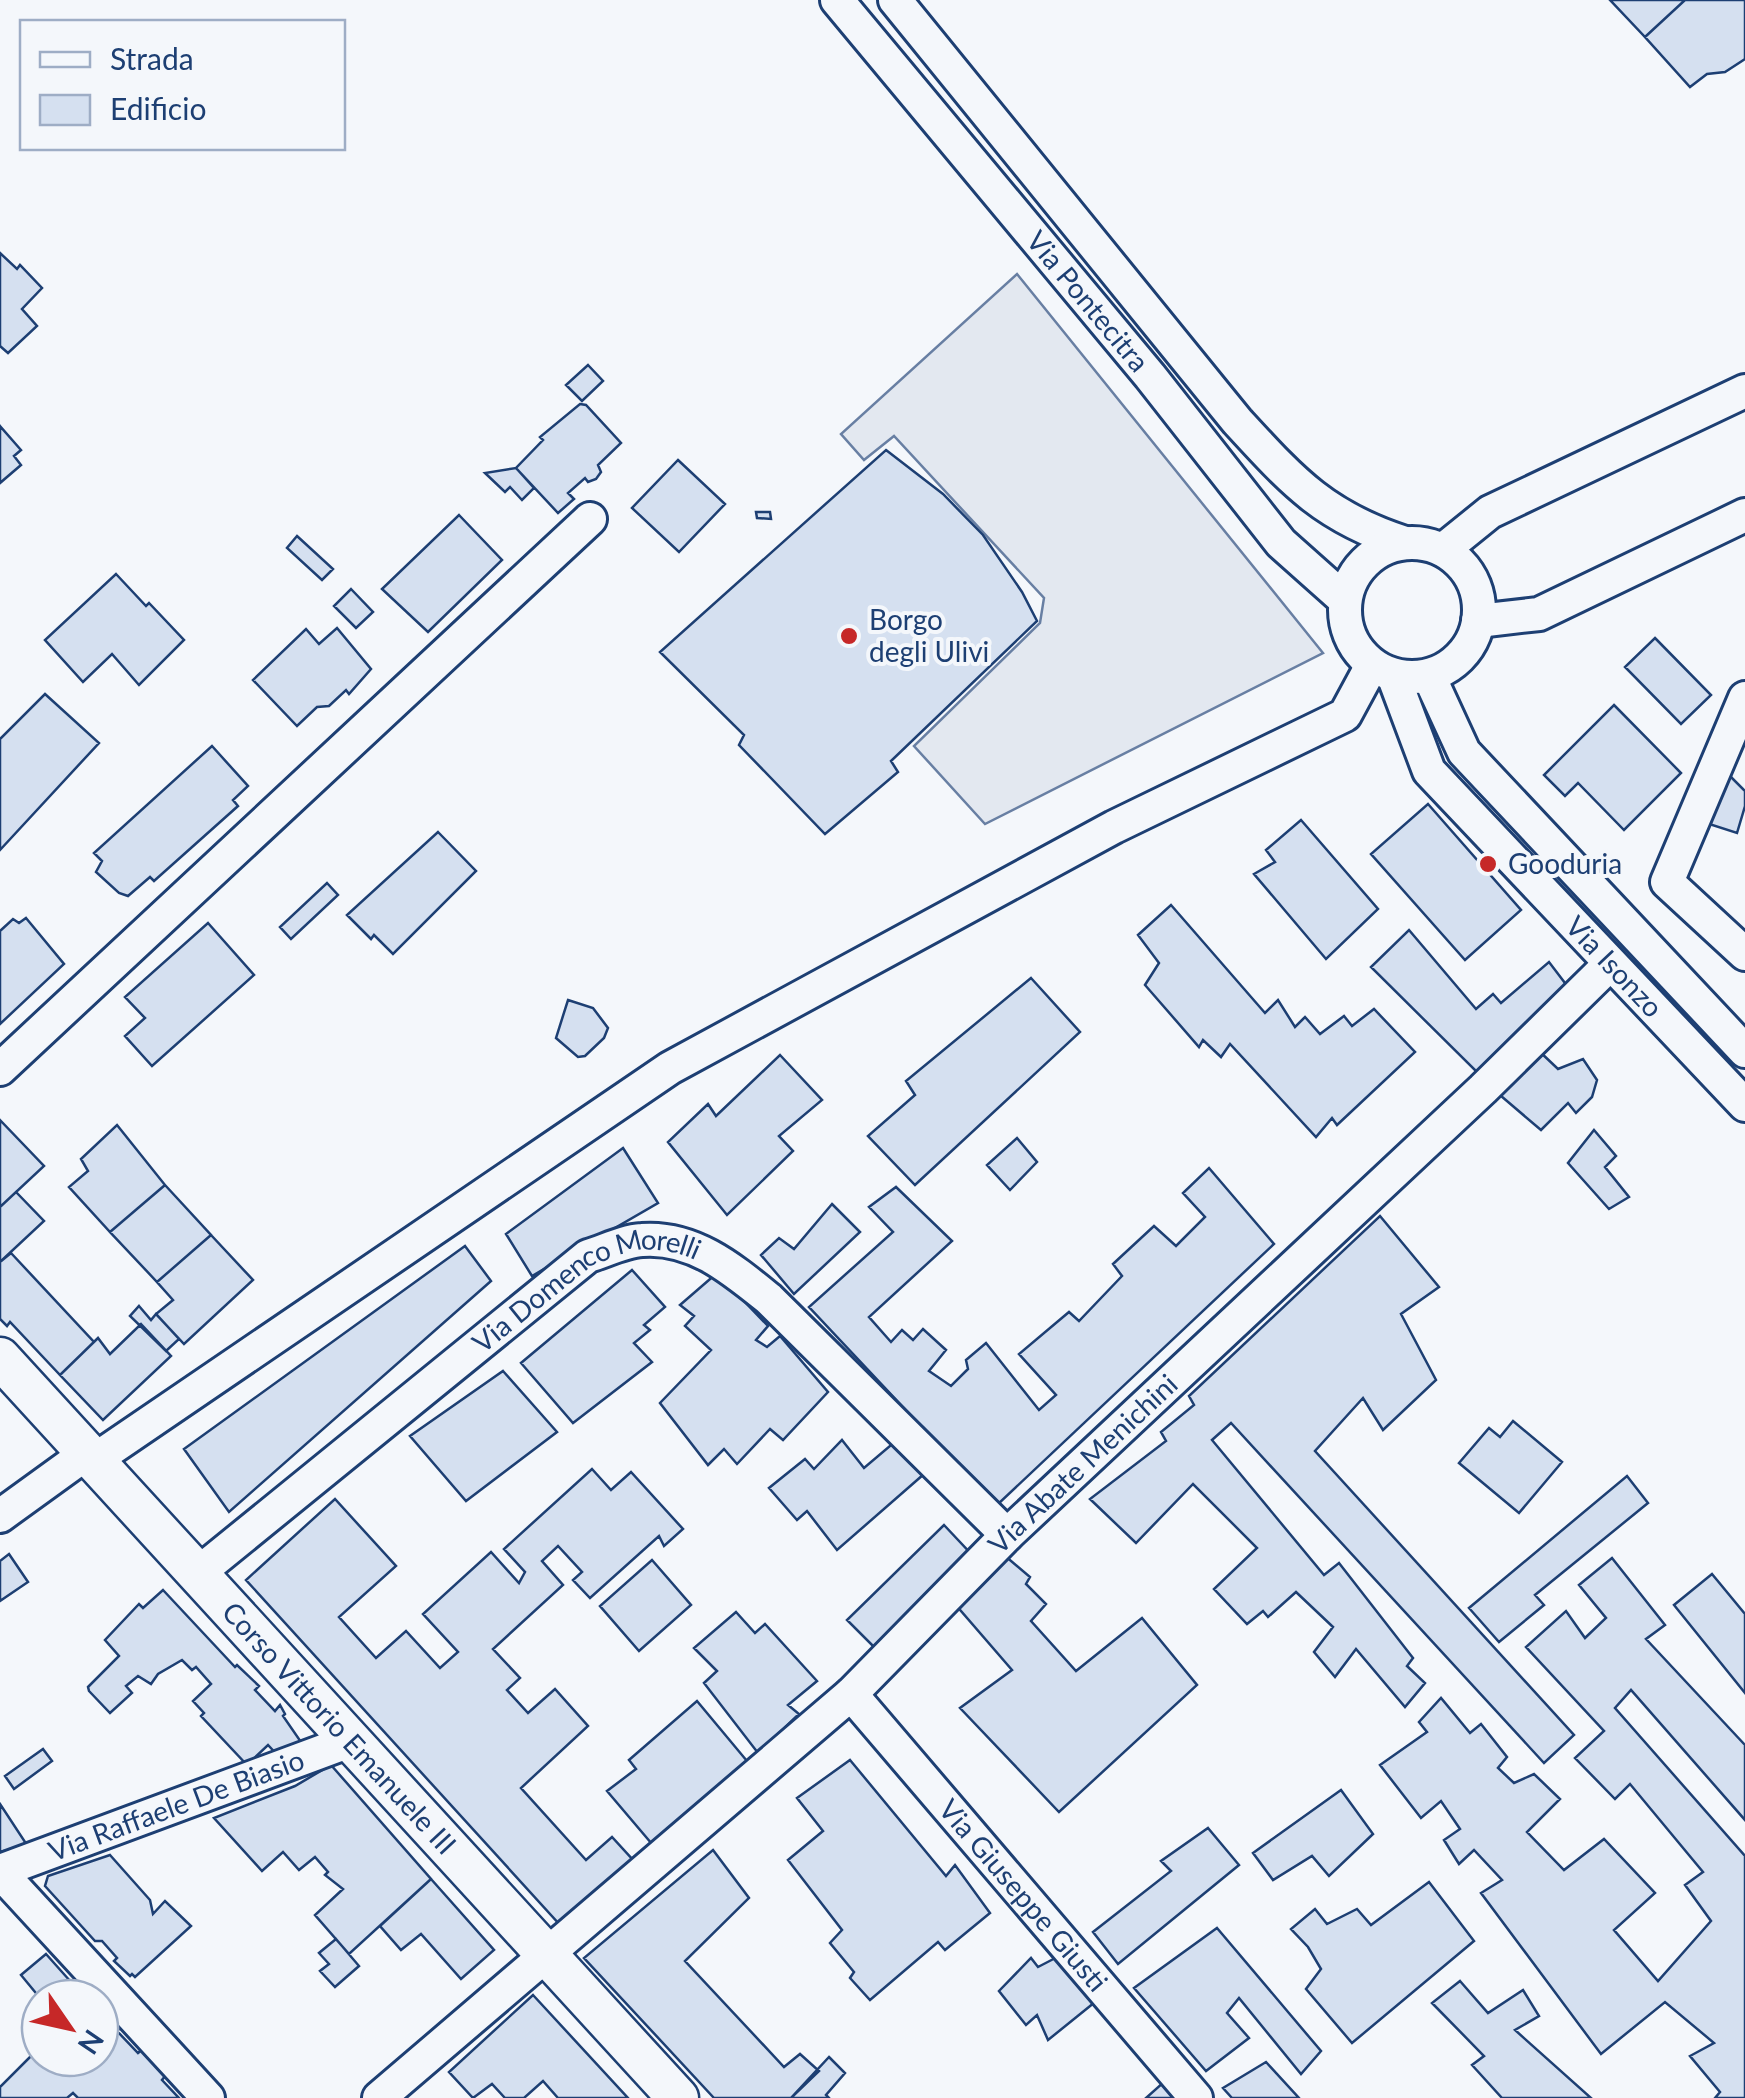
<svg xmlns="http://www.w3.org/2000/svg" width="1745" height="2098" viewBox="0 0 1745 2098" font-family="Lato,sans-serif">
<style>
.parking{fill:#e3e8f0;stroke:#687fa3;stroke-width:2.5}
.building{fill:#d5e0f0;stroke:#1d3f73;stroke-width:2.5}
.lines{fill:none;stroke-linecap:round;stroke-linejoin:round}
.minor-casing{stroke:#1d3f73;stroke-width:38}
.tertiary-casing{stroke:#1d3f73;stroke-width:45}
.minor{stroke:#f4f7fb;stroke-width:32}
.tertiary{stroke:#f4f7fb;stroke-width:40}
.poi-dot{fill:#c62828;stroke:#f4f7fb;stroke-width:4}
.labels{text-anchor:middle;stroke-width:8;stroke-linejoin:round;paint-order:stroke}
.street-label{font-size:28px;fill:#1d3f73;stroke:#f4f7fb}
.poi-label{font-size:28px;fill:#1d3f73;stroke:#f4f7fb;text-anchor:start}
</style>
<rect width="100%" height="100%" fill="#f4f7fb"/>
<path class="parking" d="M1017 274 1323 653 985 824 914 746 1040 623 1044 598 894 436 864 460 841 434Z"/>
<path class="building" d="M1610 0H1685L1645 37Z
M1685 0H1745V59L1725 72 1707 74 1690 87 1645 37Z
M0 253 17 269 20 265 42 288 22 309 37 326 8 353 0 346Z
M588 365 603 381 582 401 566 385Z
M580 404 586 405 621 443 598 465 601 472 596 479 588 482 585 478 568 493 574 499 558 513 516 468 543 440 540 437Z
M0 426 21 450 14 456 21 465 0 483Z
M886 450 943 494 983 535 1022 592 1037 621 891 761 898 772 825 834 739 745 744 735 660 652Z
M678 460 725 504 679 552 632 508Z
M516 468 534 488 522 500 510 487 505 492 485 473Z
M756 512H770L771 519 757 518Z
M459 515 502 560 428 632 382 589Z
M297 536 333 569 322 580 287 548Z
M116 574 146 606 149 603 184 640 139 685 112 654 83 682 45 640Z
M351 589 373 612 356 628 334 606Z
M337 628 371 669 349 694 346 690 329 706 317 707 297 726 253 680 306 629 319 644Z
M1655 638 1711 695 1681 724 1625 667Z
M45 694 99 743 0 850V739Z
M1614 705 1681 773 1624 830 1578 783 1565 796 1544 775Z
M212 746 248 786 233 800 238 806 154 881 150 877 128 896 119 893 96 872 102 861 94 853Z
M1725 771 1745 791V806L1737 833 1706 823Z
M1428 804 1521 910 1465 960 1371 854Z
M1301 820 1378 909 1326 959 1254 874 1275 862 1266 850Z
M438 832 476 871 393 954 374 935 371 939 347 915Z
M327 883 338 895 291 939 280 927Z
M1171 905 1265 1013 1278 1000 1295 1027 1305 1017 1320 1034 1344 1016 1352 1026 1374 1009 1415 1052 1337 1125 1332 1118 1316 1137 1230 1044 1221 1057 1203 1040 1199 1047 1145 985 1159 963 1138 935Z
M26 918 64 964 0 1024V931L13 919 19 923Z
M208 923 254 975 152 1066 125 1036 145 1018 125 997Z
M1409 930 1476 1009 1493 994 1501 1003 1549 962 1571 991 1483 1078 1371 967Z
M1031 978 1080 1032 915 1185 868 1136 915 1095 906 1081Z
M568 1000 593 1008 608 1028 604 1038 585 1056 578 1057 556 1038Z
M1538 1050 1558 1069 1583 1059 1597 1080 1592 1097 1576 1113 1568 1103 1541 1130 1494 1090Z
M780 1055 822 1100 779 1136 793 1151 727 1215 668 1142 708 1104 716 1116Z
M0 1120 44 1166 0 1207Z
M117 1125 165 1185 110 1232 69 1187 88 1171 81 1159Z
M1594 1130 1616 1156 1605 1167 1629 1197 1609 1209 1568 1163Z
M1017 1138 1037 1162 1010 1190 987 1165Z
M623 1148 658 1203 532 1276 506 1234Z
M1209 1168 1274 1244 996 1506 809 1307 893 1232 869 1207 896 1187 952 1241 869 1317 891 1342 902 1330 913 1340 923 1329 946 1350 929 1371 951 1386 968 1369 966 1360 986 1343 1039 1410 1056 1395 1019 1354 1069 1312 1079 1321 1122 1276 1113 1264 1154 1226 1176 1246 1205 1217 1183 1193Z
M165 1185 211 1235 157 1282 110 1232Z
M16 1192 44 1221 0 1262V1207Z
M832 1204 860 1232 794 1294 761 1255 779 1238 794 1249Z
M1380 1216 1439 1287 1401 1314 1436 1380 1383 1430 1363 1398 1315 1451 1574 1735 1544 1763 1231 1423 1212 1440 1324 1575 1339 1563 1413 1658 1407 1666 1425 1683 1405 1707 1356 1649 1335 1677 1314 1652 1333 1627 1296 1592 1268 1617 1263 1611 1247 1624 1214 1589 1257 1548 1193 1484 1136 1543 1090 1499 1166 1441 1161 1432 1194 1405 1189 1396Z
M211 1235 253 1280 184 1344 156 1314 173 1300 157 1282Z
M465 1246 491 1281 229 1512 184 1449Z
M11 1253 94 1342 60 1375 10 1322 7 1326 0 1319V1262Z
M632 1270 665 1307 644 1325 650 1330 634 1343 652 1362 573 1423 521 1363Z
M717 1273 768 1326 756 1340 767 1347 780 1336 828 1392 783 1440 770 1429 737 1464 724 1449 708 1465 660 1403 711 1350 685 1326 694 1316 680 1305Z
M139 1306 151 1320 156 1314 179 1339 166 1351 130 1316Z
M141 1324 171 1356 103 1420 60 1375 98 1338 110 1354Z
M503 1371 557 1432 466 1501 410 1436Z
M1513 1421 1562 1462 1519 1513 1459 1463 1489 1428 1500 1437Z
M842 1440 864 1468 897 1440 924 1474 837 1550 807 1511 797 1520 769 1488 805 1459 814 1469Z
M592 1469 611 1490 631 1472 683 1529 664 1546 659 1536 590 1598 573 1580 582 1572 558 1546 542 1561 563 1585 493 1649 520 1678 507 1690 528 1713 555 1689 588 1726 521 1788 586 1860 612 1837 633 1860 561 1926 246 1580 335 1499 396 1566 339 1617 376 1658 406 1631 440 1668 458 1652 423 1614 491 1552 519 1583 525 1572 504 1549Z
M1627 1476 1648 1503 1535 1595 1544 1605 1499 1642 1469 1608Z
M944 1525 974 1557 875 1648 847 1620Z
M9 1554 28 1582 0 1601V1561Z
M1004 1555 1030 1577 1026 1584 1046 1604 1031 1621 1076 1671 1142 1618 1197 1685 1059 1812 960 1708 1012 1670 955 1604Z
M1612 1558 1665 1625 1646 1639 1745 1745V1820L1631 1690 1615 1708 1745 1856V2098H1715L1720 2092 1690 2056 1714 2043 1665 2002 1601 2054 1481 1893 1502 1880 1474 1850 1459 1864 1444 1840 1460 1829 1441 1801 1421 1818 1380 1765 1427 1732 1419 1722 1441 1698 1470 1733 1481 1724 1507 1757 1498 1768 1514 1783 1534 1774 1560 1799 1527 1832 1564 1870 1604 1839 1655 1893 1614 1930 1658 1981 1711 1921 1685 1885 1703 1872 1630 1784 1615 1799 1575 1758 1604 1731 1526 1647 1566 1611 1585 1638 1606 1618 1579 1585Z
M652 1560 691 1605 639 1651 600 1606Z
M1712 1574 1745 1614V1693L1674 1605Z
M163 1590 235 1667 237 1665 259 1686 255 1690 275 1711 280 1705 285 1714 283 1716 301 1742 282 1760 268 1745 247 1765 201 1716 204 1713 193 1701 211 1684 196 1667 192 1670 182 1660 158 1674 151 1684 138 1676 126 1686 132 1693 110 1713 89 1691 88 1687 119 1656 105 1640 139 1604 143 1608Z
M736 1612 755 1633 765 1624 817 1681 788 1705 799 1714 758 1753 704 1683 717 1671 694 1648Z
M697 1701 747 1761 652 1844 607 1791 636 1769 629 1760Z
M43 1749 52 1761 14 1789 5 1776Z
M850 1760 946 1876 955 1865 990 1913 945 1950 938 1942 870 2000 850 1978 854 1972 830 1943 842 1930 788 1860 823 1831 797 1798Z
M331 1765 431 1879 349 1954 315 1915 343 1889 325 1875 328 1872 315 1857 299 1870 283 1852 262 1871 214 1818 295 1786Z
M1341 1790 1373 1834 1329 1876 1312 1856 1273 1880 1253 1853Z
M0 1804 29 1848 7 1856 4 1851 0 1852Z
M1208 1828 1239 1865 1118 1964 1093 1932 1171 1871 1161 1861Z
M713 1850 749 1898 685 1961 784 2067 800 2054 819 2071 791 2098H714L584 1958Z
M110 1855 150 1900 153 1914 165 1901 191 1926 135 1977 132 1974 130 1976 114 1961 117 1958 102 1941H95L45 1886 48 1876Z
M431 1879 494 1950 461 1979 421 1934 401 1950 380 1926Z
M1429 1882 1474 1941 1352 2043 1306 1989 1321 1969 1308 1947 1291 1929 1315 1909 1327 1924 1357 1909 1371 1925Z
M1217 1928 1321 2051 1301 2074 1239 1998 1227 2013 1249 2038 1206 2071 1134 1988Z
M336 1939 359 1966 335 1987 320 1971 329 1964 319 1953Z
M1065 1953 1100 1998 1048 2040 1037 2015 1026 2025 999 1991 1031 1958 1038 1967Z
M46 1954 71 1982 52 1998H40L21 1975Z
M1460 1981 1488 2013 1523 1990 1539 2016 1515 2030 1591 2098H1502L1472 2065 1484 2056 1432 2003Z
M533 1995 628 2098H558L543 2081 524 2098H505L492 2084 473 2098 449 2072Z
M100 2014 106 2020 112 2017 121 2027 117 2031 138 2053 143 2049 166 2075 162 2080 179 2098H78L73 2093 67 2098H0V2087L35 2052 41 2060 100 2058Z
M829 2057 845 2073 826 2095 829 2098H791Z
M1266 2062 1299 2098H1232L1223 2088Z
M1165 2081 1178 2098H1146Z"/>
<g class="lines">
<defs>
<g id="minor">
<path id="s1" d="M837 0 1150 376 1281 543 1345 600"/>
<path d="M895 0 1237 421C1293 482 1324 517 1405 543"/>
<circle cx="1412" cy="610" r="67"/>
<path d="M1443 550 1490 512 1745 391"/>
<path d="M1478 621 1539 614 1745 515"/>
<path id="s2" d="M1393 675 1429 771 1745 1105"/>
<path d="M1429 676 1464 752 1745 1051"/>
<path d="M1745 698 1667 882 1745 954"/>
<path d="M0 1069 590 519"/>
<path d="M93 1461 670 1068 1114 827 1345 715 1372 665"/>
<path d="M0 1516 87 1453"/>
<path id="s3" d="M197 1574 588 1256C605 1251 624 1241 642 1240 693 1236 732 1269 769 1299L1007 1535"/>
<path id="s4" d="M851 1694 1196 2098"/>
<path id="s5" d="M0 1871 350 1741"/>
<path d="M0 1872 208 2098"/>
<path id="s6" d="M379 2098 851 1694 1007 1535 1483 1089 1610 964"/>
</g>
<g id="tertiary">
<path id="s7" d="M0 1358 678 2098"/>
</g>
</defs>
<use href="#minor" class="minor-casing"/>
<use href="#tertiary" class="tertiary-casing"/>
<use href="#minor" class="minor"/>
<use href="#tertiary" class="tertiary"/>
</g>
<g class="poi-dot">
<circle cx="849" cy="636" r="10"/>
<circle cx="1488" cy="864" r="10"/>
</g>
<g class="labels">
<g class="street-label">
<text dy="10" stroke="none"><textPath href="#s1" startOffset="392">Via Pontecitra</textPath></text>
<text dy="10" stroke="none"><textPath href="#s2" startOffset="372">Via Isonzo</textPath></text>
<text dy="10" stroke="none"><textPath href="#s3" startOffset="490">Via Domenco Morelli</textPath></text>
<text dy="10" stroke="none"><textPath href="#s6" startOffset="948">Via Abate Menichini</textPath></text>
<text dy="10" stroke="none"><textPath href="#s7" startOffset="502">Corso Vittorio Emanuele III</textPath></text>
<text dy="10" stroke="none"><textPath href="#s5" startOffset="188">Via Raffaele De Biasio</textPath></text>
<text dy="10" stroke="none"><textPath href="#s4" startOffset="265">Via Giuseppe Giusti</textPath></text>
</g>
<g class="poi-label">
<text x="869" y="630">Borgo<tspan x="869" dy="32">degli Ulivi</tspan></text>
<text x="1508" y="874">Gooduria</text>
</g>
</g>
<rect x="20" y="20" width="325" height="130" fill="#f4f7fb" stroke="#9eadc5" stroke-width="2.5"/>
<rect x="40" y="52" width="50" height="15" fill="#f4f7fb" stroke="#9eadc5" stroke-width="2.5"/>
<text x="110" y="70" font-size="30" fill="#1d3f73">Strada</text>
<rect x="40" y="95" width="50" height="30" fill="#d5e0f0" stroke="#9eadc5" stroke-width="2.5"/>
<text x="110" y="120" font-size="30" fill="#1d3f73">Edificio</text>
<g transform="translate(70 2028) rotate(124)"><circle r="48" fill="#f4f7fb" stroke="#9eadc5" stroke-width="2.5"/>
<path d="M0-8L18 38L0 25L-18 38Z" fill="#c62828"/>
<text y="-15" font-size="28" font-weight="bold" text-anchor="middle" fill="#1d3f73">N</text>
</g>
</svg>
